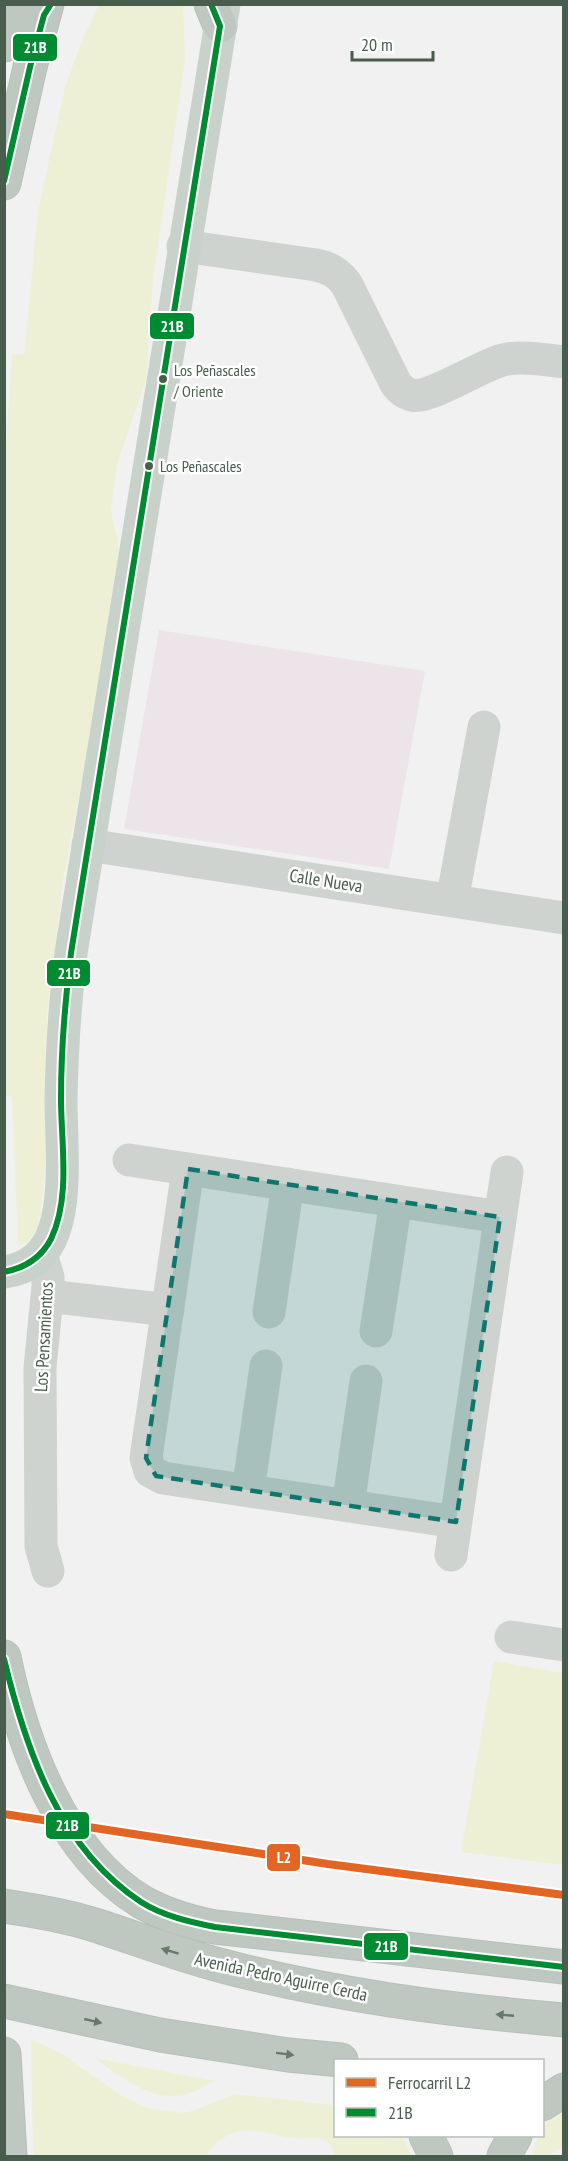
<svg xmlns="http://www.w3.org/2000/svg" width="568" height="2161" viewBox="0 0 568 2161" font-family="'PT Sans Narrow',sans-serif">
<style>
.commercial{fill:#ece4e9}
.green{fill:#eef0d6}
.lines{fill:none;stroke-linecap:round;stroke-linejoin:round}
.highway-casing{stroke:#b6c0b8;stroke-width:35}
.minor{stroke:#cfd3d0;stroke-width:33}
.major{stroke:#c9d1cb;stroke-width:33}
.highway{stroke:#bec8c1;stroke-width:33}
.bus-1-casing{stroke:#fff;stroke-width:10}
.bus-1{stroke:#008a32;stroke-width:6}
.rail-1-casing{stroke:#fff;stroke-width:12}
.rail-1{stroke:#e36523;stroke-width:8}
.oneway{fill:#667868}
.marked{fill:#0f766e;fill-opacity:0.2;stroke:#0f766e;stroke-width:4.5;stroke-dasharray:12 8;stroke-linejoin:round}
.bus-dot{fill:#485d4b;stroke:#fff;stroke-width:2}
.labels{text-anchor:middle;stroke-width:5;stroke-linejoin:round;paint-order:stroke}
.bus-label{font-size:16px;fill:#485d4b;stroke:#fff;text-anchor:start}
.street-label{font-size:18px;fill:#485d4b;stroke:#fff}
.line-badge{stroke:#fff;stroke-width:2}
.badge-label{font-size:16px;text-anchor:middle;font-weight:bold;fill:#fff}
</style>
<rect width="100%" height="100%" fill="#f1f1f1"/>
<path class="commercial" d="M159 630 425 671 389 869 124 829Z"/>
<path class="green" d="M99 5H183L185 59 153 279 146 380 117 464 111 511 120 553 92 727 63 880 47 1016 45 1170 42 1201 38 1225 34 1234 27 1243 18 1245 12 1097 6 1096 5 459 12 354 24 355 38 211 65 87 82 40Z
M494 1661 563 1673V1865L461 1852Z
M31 2039 62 2054 121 2095 147 2108 183 2113 195 2110 234 2094 335 2105 336 2136H384L388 2139 402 2136 412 2156H335C334 2151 331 2144 326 2141 317 2135 304 2140 294 2138 266 2135 248 2122 222 2139 215 2143 210 2149 207 2156H33Z
M94 2058 215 2081C205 2085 195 2093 184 2095 149 2102 121 2076 94 2058Z
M563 2109V2147L548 2156H532L538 2136H542C543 2121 553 2116 563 2109Z"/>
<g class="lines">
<defs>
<path id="highway" d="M211 4 220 26
M4 45 15 4
M4 183 30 67 47 4
M4 1657C22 1744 61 1853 142 1902 165 1915 189 1922 215 1927L564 1967
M4 1906C36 1911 67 1916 98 1926 138 1939 177 1954 219 1965 331 1995 448 2010 564 2020
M4 2001 160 2035 288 2055 341 2060
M4 2054 10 2156
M542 2104 564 2090
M426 2136 436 2156
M504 2156 515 2136"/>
</defs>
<use href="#highway" class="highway-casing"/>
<path class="minor" d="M183 246 316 265C330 268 339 273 347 285L396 384C400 389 404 393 411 395 431 400 483 363 507 359 526 356 545 360 564 362
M88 845 564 918
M452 901 484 727
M129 1160 500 1217
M188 1169 146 1458 150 1471 163 1478 456 1522
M41 1254 48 1277V1286L40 1368 41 1546 48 1571
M48 1296 168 1310
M269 1312 288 1184
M376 1331 396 1201
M248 1491 266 1366
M348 1506 366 1381
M451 1555 507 1172
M511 1637 564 1645"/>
<path class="major" d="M4 1272C29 1269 46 1254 54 1231 67 1195 61 1138 61 1099 62 1050 65 1001 71 953L224 4"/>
<use href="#highway" class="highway"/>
<defs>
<path id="bus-1" d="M4 181 30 67 44 15 51 4
M4 1272C25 1268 41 1258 51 1239 71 1197 61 1143 61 1099 61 1050 65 1001 71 953L220 26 211 4
M4 1659C26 1750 59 1848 141 1902 163 1916 190 1922 215 1927L564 1967"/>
</defs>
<use href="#bus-1" class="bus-1-casing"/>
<use href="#bus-1" class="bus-1"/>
<defs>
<path id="rail-1" d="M4 1814 328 1864 564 1895"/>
</defs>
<use href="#rail-1" class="rail-1-casing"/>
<use href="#rail-1" class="rail-1"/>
</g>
<defs><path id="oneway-solid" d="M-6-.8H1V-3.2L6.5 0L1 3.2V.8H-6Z" transform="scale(1.5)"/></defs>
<g class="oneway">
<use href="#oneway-solid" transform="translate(170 1951) rotate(-163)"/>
<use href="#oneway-solid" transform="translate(505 2015) rotate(-175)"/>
<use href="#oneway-solid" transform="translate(93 2021) rotate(13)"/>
<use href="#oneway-solid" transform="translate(285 2054) rotate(7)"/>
</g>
<path class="marked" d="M188 1169 500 1217 456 1522 156 1476 146 1458Z"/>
<g class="bus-dot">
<circle cx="163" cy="379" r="5"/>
<circle cx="149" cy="466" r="5"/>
</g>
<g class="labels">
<g class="bus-label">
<text x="174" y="376">Los Peñascales<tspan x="174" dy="21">/ Oriente</tspan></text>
<text x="160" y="472">Los Peñascales</text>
</g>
<g class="street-label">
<text transform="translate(326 881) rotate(9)" y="6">Calle Nueva</text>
<text transform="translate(44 1337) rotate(-87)" y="6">Los Pensamientos</text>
<text transform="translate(281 1977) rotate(12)" y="6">Avenida Pedro Aguirre Cerda</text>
</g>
</g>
<g class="line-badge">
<rect x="12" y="33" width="46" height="29" rx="6" fill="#008a32"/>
<rect x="149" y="312" width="46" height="28" rx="6" fill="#008a32"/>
<rect x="46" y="959" width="45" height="28" rx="6" fill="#008a32"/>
<rect x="45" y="1811" width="45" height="29" rx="6" fill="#008a32"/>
<rect x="266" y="1843" width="35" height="29" rx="6" fill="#e36523"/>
<rect x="363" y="1932" width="46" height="29" rx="6" fill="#008a32"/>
</g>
<g class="badge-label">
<text x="35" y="53">21B</text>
<text x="172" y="332">21B</text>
<text x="69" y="979">21B</text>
<text x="67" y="1831">21B</text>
<text x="284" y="1863">L2</text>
<text x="386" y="1952">21B</text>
</g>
<rect width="568" height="2161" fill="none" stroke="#485d4b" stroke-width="12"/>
<rect x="334" y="2059" width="210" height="78" fill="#ffffff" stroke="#b6beb7" stroke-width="1.5"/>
<rect x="346" y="2078" width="30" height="9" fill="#e36523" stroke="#b6beb7" stroke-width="1.5"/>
<text x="388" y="2089" font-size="18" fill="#485d4b">Ferrocarril L2</text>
<rect x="346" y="2108" width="30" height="9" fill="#008a32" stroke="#b6beb7" stroke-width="1.5"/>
<text x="388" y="2119" font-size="18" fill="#485d4b">21B</text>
<path d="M352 51v9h81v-9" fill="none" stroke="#485d4b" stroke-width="3"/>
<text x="361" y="51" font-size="18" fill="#485d4b" stroke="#ffffff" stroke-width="4.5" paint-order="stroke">20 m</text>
</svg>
